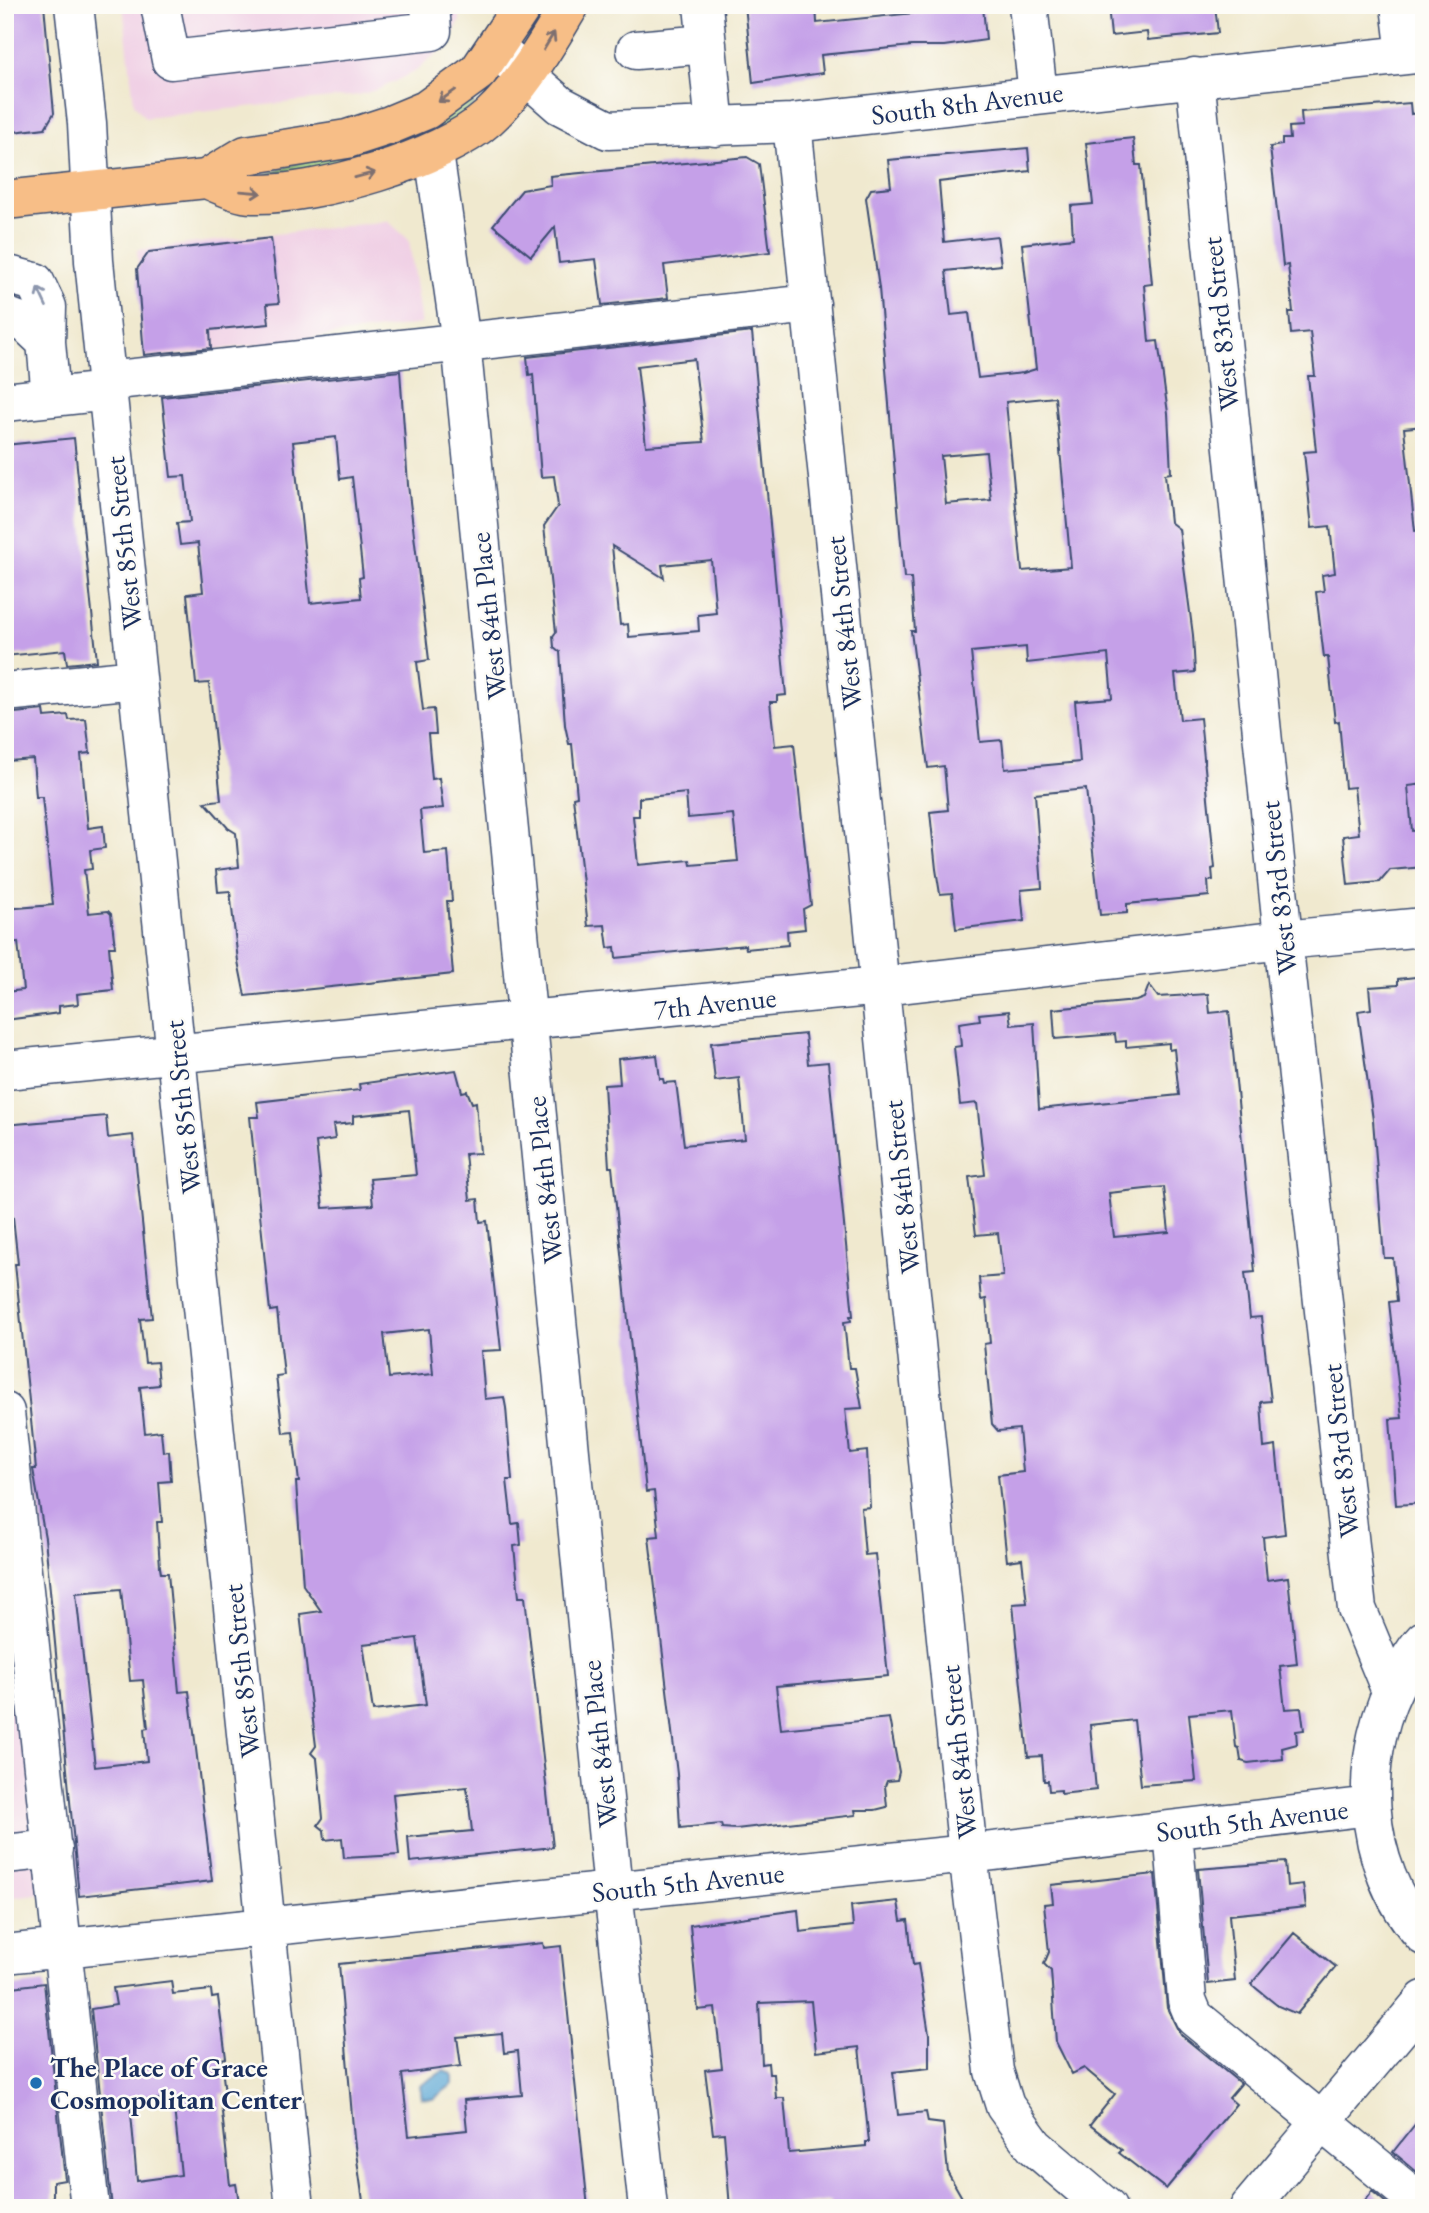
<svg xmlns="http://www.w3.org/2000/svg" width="1429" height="2213" viewBox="0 0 1429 2213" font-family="'EB Garamond',serif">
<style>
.built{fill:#f0d0e5}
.green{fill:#a7d17d;stroke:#61806e;stroke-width:2}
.water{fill:#5da8d5;stroke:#3c6c9a;stroke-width:2}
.building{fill:#c5a0e8;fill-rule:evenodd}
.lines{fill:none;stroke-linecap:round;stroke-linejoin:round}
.minor-casing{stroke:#3b4b6f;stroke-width:41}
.major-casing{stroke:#3b4b6f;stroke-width:41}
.path{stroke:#3b4b6f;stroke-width:4.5;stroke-dasharray:2 5;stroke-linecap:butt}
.minor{stroke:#fff;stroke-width:38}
.major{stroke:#f7be87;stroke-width:38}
.oneway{stroke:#7e6f70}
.oneway2{stroke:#8d97ae}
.poi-dot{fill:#1f6fb2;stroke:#fdfcf7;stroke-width:2.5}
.labels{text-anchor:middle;stroke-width:5;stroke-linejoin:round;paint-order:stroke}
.street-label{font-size:28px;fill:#1b2f5e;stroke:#fdfcf7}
.poi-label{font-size:28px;font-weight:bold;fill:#1b2f5e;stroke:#fdfcf7;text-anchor:start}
</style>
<rect width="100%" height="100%" fill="#fdfcf7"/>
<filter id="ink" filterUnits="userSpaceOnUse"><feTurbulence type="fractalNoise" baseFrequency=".0143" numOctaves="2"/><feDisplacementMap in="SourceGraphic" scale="14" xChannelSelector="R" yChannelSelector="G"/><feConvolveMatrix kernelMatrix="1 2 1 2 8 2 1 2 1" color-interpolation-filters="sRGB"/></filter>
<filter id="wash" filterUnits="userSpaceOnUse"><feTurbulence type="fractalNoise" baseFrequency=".00686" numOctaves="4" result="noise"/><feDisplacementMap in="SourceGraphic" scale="28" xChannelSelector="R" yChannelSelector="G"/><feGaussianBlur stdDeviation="1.57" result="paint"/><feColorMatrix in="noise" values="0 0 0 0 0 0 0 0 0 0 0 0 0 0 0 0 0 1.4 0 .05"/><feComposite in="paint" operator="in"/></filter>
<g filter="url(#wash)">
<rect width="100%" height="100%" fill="#f0e9cf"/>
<path class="built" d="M123 5H460V21L447 45 416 71 379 89 359 95 145 118 134 104Z
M388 221 409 240 421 324 144 359 137 250Z
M5 1462 52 1892 5 1898Z"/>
<path class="green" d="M468 100 475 105C460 114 446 127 430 135 379 160 321 167 266 175Z"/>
<path class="water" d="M443 2071 453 2074V2084L433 2099 422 2098 420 2086Z"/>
<g id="blocks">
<path class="building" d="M5 5H44L54 113 45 128 5 133Z
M745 5H816L817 23 983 6 986 40 944 46H912L821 55 823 73 753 83Z
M1108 5H1215L1218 33 1148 40 1147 32 1111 36Z
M1410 103 1411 114 1424 112V426L1404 428 1415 531 1424 530V784L1408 786 1412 831 1424 830V867L1390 870 1380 882 1348 885 1343 836 1359 834 1354 787 1345 788 1339 721 1335 722 1328 657H1324L1316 592 1324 591 1322 575 1335 573 1330 526 1312 528 1304 452 1316 451 1308 376H1315L1310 332 1291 334 1289 312H1293L1288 265 1283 266 1270 147 1282 145V139H1290L1289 127 1302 126 1301 112Z
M1133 138 1136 165H1141L1152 284 1144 285 1149 342 1158 341 1168 413 1171 473 1165 474 1170 522 1179 529 1193 635 1195 672 1175 674 1180 720 1200 718 1215 868 1212 869 1213 880 1208 881 1209 896 1127 904V913L1100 915 1086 789 1035 794 1042 888 1021 890 1024 921 956 929 952 893 940 894 936 869 930 812 948 810 944 766 928 768 911 631H915L911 578H904L879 288 866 198 871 189 891 187 888 160 1028 148 1030 171 939 182 944 242 997 236 1001 265 946 271 951 315 969 313 978 378 1023 373 1036 369 1022 244 1073 238 1071 206 1093 204 1086 143ZM1055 397 1071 567 1022 571 1006 402ZM986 452 991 500 946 504 941 456ZM1026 647 1027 663 1108 654 1112 698 1075 701 1080 762 1005 769 1002 740 980 742 971 652Z
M747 157 759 164 770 252 664 265 668 298 602 305 596 259 559 263 555 227 531 256 493 225 522 190 551 185 550 176Z
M271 238 279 303 267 304 269 324 210 330 211 348 144 355 137 269 149 252Z
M752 332 786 695 777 696V702H770L775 746 794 744 811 905 803 909 805 929 787 931 788 945 746 949 745 945 616 958 615 947 608 948 605 925 588 926 573 797 577 796 572 744H569L565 725 560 652 554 647 553 636 556 632 544 526 558 506 554 476 541 477 533 374 529 375 527 357ZM694 359 704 442 646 446 637 366ZM612 546 664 578 662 565 711 560 716 613 698 615 699 631 629 637 628 624 620 625ZM686 793 688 818 733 814 738 861 691 865 690 860 638 865 633 816H639V798Z
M400 371 408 485 429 660 417 662 423 710 434 709 436 734H428L432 779 439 778 443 808 420 810 424 853 448 851 452 901H447L453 974 245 996 238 961 230 891 218 892 216 870 239 867 236 833 228 828 205 802 221 800 209 683 196 684 187 594 203 592 198 543 180 545 177 523 190 522 185 476 171 477 162 397ZM336 437 340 479 352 477 363 577 359 578 361 598 310 603 293 442Z
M74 438 97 661 67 664 65 650 5 656V445Z
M44 710 45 717 68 715 69 720 86 719 90 753 81 754 88 828 103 826 105 848 90 850 92 869 84 870 89 913 108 911 111 914 115 947H109L113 990 77 994 78 1004 59 1006V1013L5 1020V992L23 990 18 942 5 944V909L53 905 42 797H36L33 759 8 761 5 714Z
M1424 976V1503L1396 1505 1390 1419 1402 1418 1389 1302 1397 1301 1393 1258H1384L1373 1120 1358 1011 1371 1009 1369 987 1398 985V979Z
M1149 985 1158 997 1208 994 1210 1013 1229 1011 1255 1272 1245 1273 1250 1318 1261 1317 1271 1401 1261 1402 1264 1448 1276 1446 1285 1534 1263 1537 1267 1580 1288 1577 1297 1664 1280 1666 1285 1709 1301 1708 1304 1730 1296 1731 1297 1744 1282 1748 1283 1759 1248 1763 1241 1761 1239 1748 1236 1747 1232 1710 1189 1714 1196 1781 1141 1785 1134 1720 1090 1725 1096 1790 1061 1794V1790L1049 1791 1048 1781H1044L1042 1756 1028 1757 1013 1604 1027 1603 1022 1559 1007 1561 998 1475 1023 1472 1019 1429 998 1431 992 1424 984 1344 990 1343 986 1299 981 1300 979 1278 1003 1276 998 1233 976 1235 969 1177 985 1175 977 1103 960 1105 954 1047 961 1046 959 1023 980 1020 979 1014 1009 1011 1011 1025 1034 1023 1039 1109 1179 1095 1174 1049 1169 1050V1043L1126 1047V1041L1116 1042 1115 1034 1055 1039 1053 1009 1136 1001 1144 998ZM1164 1187 1169 1232 1114 1237 1109 1193Z
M805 1034 808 1064 828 1062 853 1316H850L851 1321 844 1322 849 1368H855L862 1408 845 1409 850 1453 867 1451 870 1507 861 1508 865 1555 875 1554 888 1676 776 1686 781 1729 889 1718 899 1772 897 1780 887 1781 885 1786 887 1807 875 1810H855L856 1815 736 1829 722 1828 721 1824 680 1828 677 1774 649 1537 659 1536 654 1491 646 1492 612 1167H609L604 1085 620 1084 618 1059 657 1055 660 1079H663L664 1083 676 1082 684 1145 745 1139 739 1078 715 1081 711 1043Z
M456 1070 462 1092 467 1091 472 1103 476 1102 480 1153 465 1154 470 1200 478 1199 480 1222 487 1221 501 1350 481 1351 485 1399 504 1397 506 1408 512 1480H507L512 1524 519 1523 521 1545 514 1546 519 1597H525L553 1847 410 1862 408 1837 472 1831 467 1787 393 1794 399 1855 344 1858 342 1838 325 1840 324 1830 318 1825 323 1818 322 1808 317 1759 311 1753 316 1746 300 1614 321 1611 303 1585 296 1482H299L293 1432 283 1433 276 1376 284 1375 277 1310 270 1311 250 1117H259L257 1102 360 1090 359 1084ZM409 1110 416 1175 370 1179 373 1205 323 1208 316 1142 335 1139 333 1125 353 1123V1116ZM429 1329 433 1374 389 1378 384 1334ZM417 1638 426 1705 373 1711 363 1644Z
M106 1116 108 1138 133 1135 152 1318 140 1319 145 1363 157 1362 159 1385 140 1387 145 1433 161 1431 163 1452 169 1451 171 1481 159 1482 162 1522H157L160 1567 161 1573H168L179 1692 189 1691 212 1881 79 1896 45 1538 33 1469H36L15 1264H18L13 1217 9 1218 5 1125ZM121 1589 130 1681 143 1680 148 1728 144 1729 147 1761 95 1767 76 1593Z
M1285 1862 1287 1886 1303 1884 1306 1907 1229 1915 1235 1981 1208 1984 1198 1869Z
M1155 1874 1167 2008 1180 2034 1241 2084 1229 2098 1236 2104 1166 2189 1119 2153 1122 2150 1090 2125 1115 2094 1084 2068 1072 2074 1056 2042 1051 1971 1044 1964 1049 1952 1044 1904 1053 1903 1051 1885Z
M898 1901 901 1921 908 1920 913 1965 918 1964 929 2034V2068L893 2072 898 2115 926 2112 928 2122 943 2124 948 2173 968 2208H831L830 2201 776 2208H730L724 2133 713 2134 705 2070 722 2068 715 2008 698 2010 690 1925 798 1910 800 1932 853 1926 851 1906ZM811 2001 816 2052 859 2047 869 2142H866V2146L789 2153 784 2098H776L774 2074H769L768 2063 762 2064 759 2003Z
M1294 1933 1336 1967 1297 2014 1278 2006 1251 1984Z
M543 1943 544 1948 561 1946 588 2208H521V2205L497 2208H364L354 2139 339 1964ZM502 2033 504 2053 518 2051 522 2095 464 2100 467 2130 409 2136 402 2074 461 2066 457 2037Z
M171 1981 173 1994 211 1990 212 1998 218 1997 226 2058 221 2059 225 2093 220 2094 230 2185 236 2184 240 2208H112L91 2009 116 2005 113 1988ZM173 2098 181 2175 137 2181 130 2102Z
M44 1983 65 2180 53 2182V2206L5 2208V1988Z
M1424 2113V2177H1423L1393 2152Z
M1372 2191 1392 2208H1359Z"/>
</g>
</g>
<g filter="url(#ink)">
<use href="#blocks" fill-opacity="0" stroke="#3b4b6f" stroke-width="2"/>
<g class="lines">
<defs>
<path id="minor" d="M74 5 87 123 94 261 295 2208
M160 5 171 60 432 31 430 5
M703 5 715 127
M1028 5 1038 94
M1400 5 1406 55
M496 49 560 105 608 130 792 123 1424 53
M636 50 707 44
M1195 77 1287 977 1357 1609 1391 1691
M792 123 968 1854 994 2071 1005 2106 1034 2146 1107 2208
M434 153 461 342 613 1890 648 2208
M5 274 35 282 47 307 46 342 51 397
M5 316 27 324 46 342
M107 381 811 304
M5 402 108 391
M5 692 137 679
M5 1070 881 986 1283 940 1424 927
M5 1412 90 2208
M1424 1640C1415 1649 1409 1661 1403 1671 1355 1750 1360 1867 1424 1936
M1173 1830 1187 2000 1194 2017 1424 2206
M5 1854 53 1849
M5 1954 968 1854 1371 1806
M1249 2208 1424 2000"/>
<path id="major" d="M206 179C220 184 238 194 252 194 315 196 441 160 488 118 523 86 546 45 570 5
M5 200 206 179 246 155 347 139 390 125 426 110 478 72 523 5"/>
</defs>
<use href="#minor" class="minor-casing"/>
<use href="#major" class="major-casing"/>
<path class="path" d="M1419 1778H1424"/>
<use href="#minor" class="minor"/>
<use href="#major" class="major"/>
</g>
<defs><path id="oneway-shaft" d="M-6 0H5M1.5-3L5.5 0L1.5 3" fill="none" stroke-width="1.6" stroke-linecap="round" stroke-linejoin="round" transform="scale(1.75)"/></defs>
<g class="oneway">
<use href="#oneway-shaft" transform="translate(549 41) rotate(-59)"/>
<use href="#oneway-shaft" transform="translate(447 96) rotate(145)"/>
<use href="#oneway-shaft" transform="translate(365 175) rotate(-15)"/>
<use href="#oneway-shaft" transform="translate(251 192) rotate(5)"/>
</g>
<use class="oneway2" href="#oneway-shaft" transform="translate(42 297) rotate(-115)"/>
</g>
<circle class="poi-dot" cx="36" cy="2083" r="7"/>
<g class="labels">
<g class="street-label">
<text transform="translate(967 103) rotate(-7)" y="10">South 8th Avenue</text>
<text transform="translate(1220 324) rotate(-96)" y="10">West 83rd Street</text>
<text transform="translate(123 543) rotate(-96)" y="10">West 85th Street</text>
<text transform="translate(488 616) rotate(-96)" y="10">West 84th Place</text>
<text transform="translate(843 623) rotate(-96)" y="10">West 84th Street</text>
<text transform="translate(1278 888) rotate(-96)" y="10">West 83rd Street</text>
<text transform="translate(715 1003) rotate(-6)" y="10">7th Avenue</text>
<text transform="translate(182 1107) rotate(-96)" y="10">West 85th Street</text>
<text transform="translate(544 1180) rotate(-96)" y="10">West 84th Place</text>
<text transform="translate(901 1187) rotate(-96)" y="10">West 84th Street</text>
<text transform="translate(1340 1451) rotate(-96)" y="10">West 83rd Street</text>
<text transform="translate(241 1671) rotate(-96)" y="10">West 85th Street</text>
<text transform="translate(599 1744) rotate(-96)" y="10">West 84th Place</text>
<text transform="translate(958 1752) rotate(-96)" y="10">West 84th Street</text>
<text transform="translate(1252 1820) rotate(-7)" y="10">South 5th Avenue</text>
<text transform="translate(688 1882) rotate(-6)" y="10">South 5th Avenue</text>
</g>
<g class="poi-label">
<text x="50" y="2077">The Place of Grace<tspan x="50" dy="32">Cosmopolitan Center</tspan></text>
</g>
</g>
<rect width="1429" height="2213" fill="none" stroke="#fdfcf7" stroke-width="28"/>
</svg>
